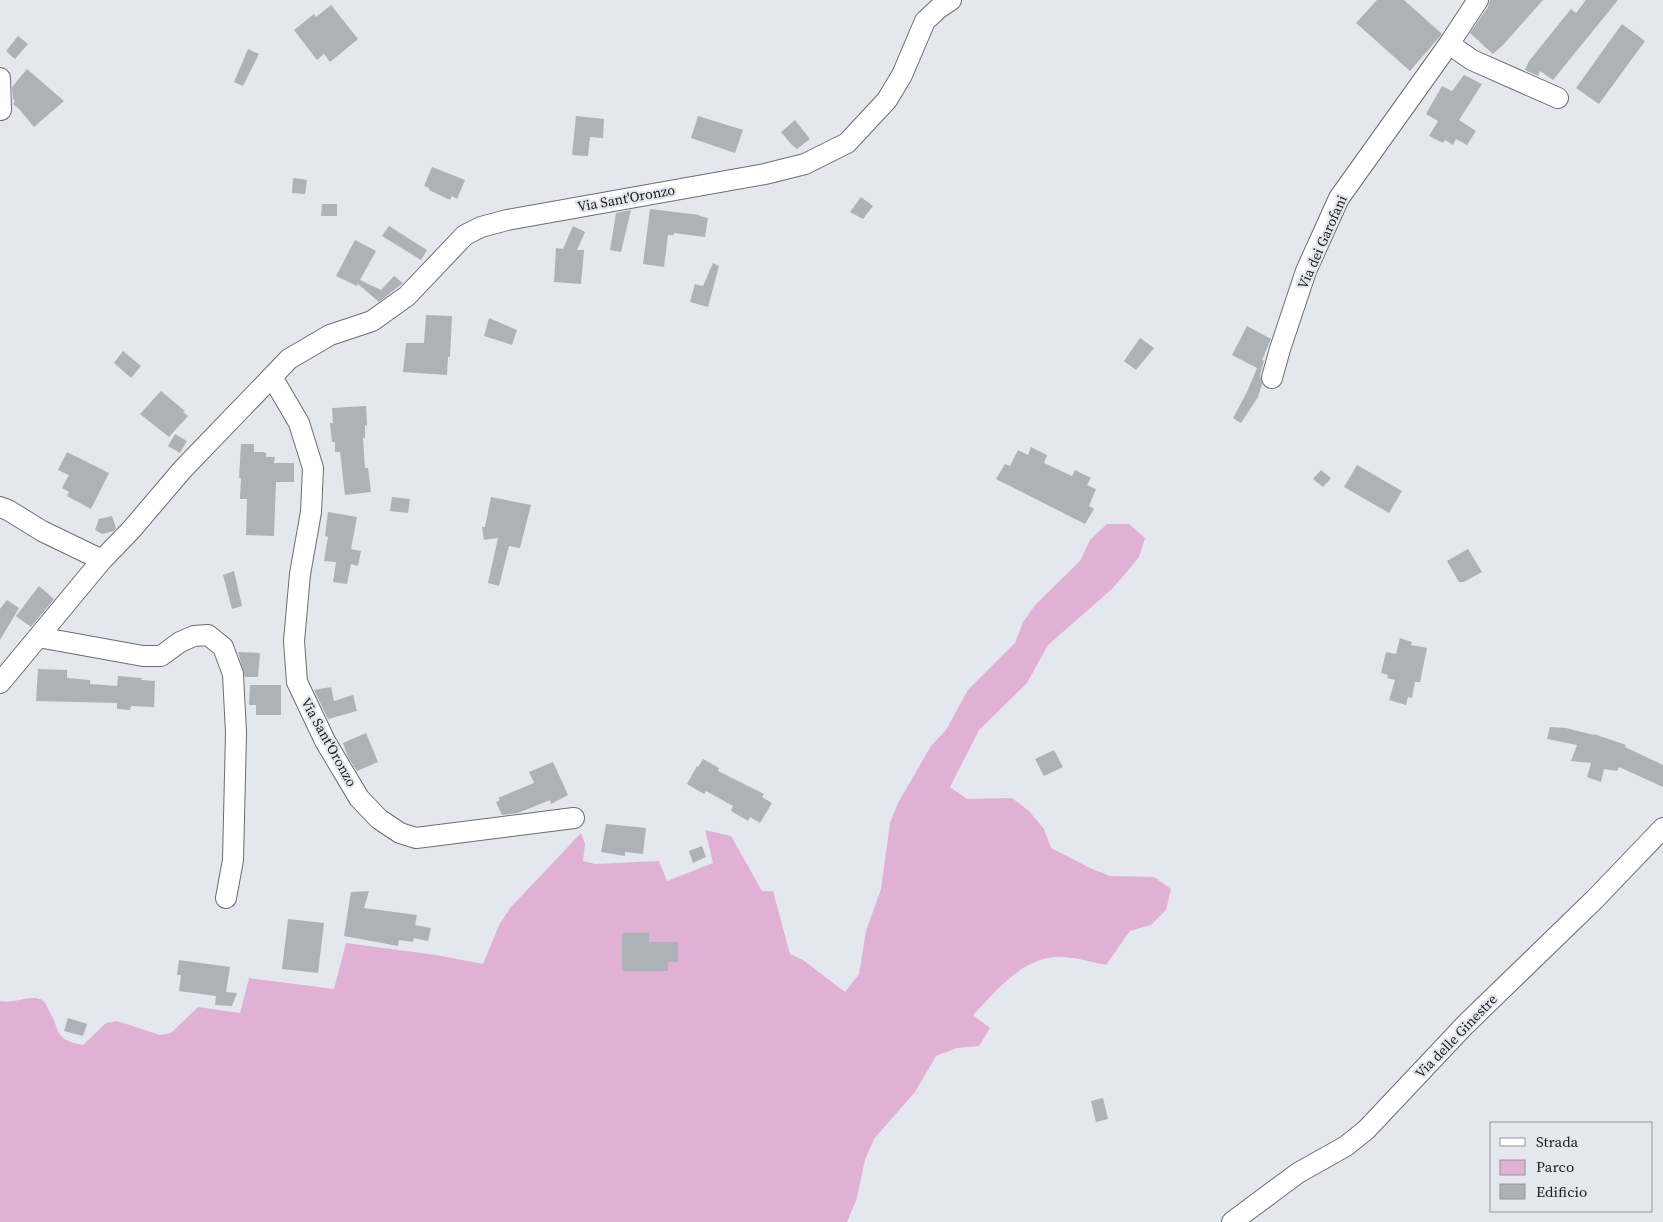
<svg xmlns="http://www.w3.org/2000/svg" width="1663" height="1222" viewBox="0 0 1663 1222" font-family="'Source Serif 4',serif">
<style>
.green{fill:#e1b1d5}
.building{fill:#acb2b7}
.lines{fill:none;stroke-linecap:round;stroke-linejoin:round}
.minor-casing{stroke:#6c6d73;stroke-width:22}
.minor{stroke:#fff;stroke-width:20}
.labels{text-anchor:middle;stroke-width:4.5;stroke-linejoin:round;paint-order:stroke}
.street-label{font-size:14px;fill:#1b1c1e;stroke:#e5e7ee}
</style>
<rect width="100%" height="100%" fill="#e5e7ee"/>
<path class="green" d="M1107 524H1129L1145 538 1139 557 1125 574 1112 589 1048 645 1027 683 979 730 950 787 967 799 1012 798 1029 811 1044 829 1051 848 1090 868 1110 876 1154 877 1171 889 1166 910 1151 925 1130 931 1106 965C1092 962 1078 958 1064 957 1025 954 997 990 973 1015L990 1028 979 1046 957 1048 936 1056 915 1092 874 1139 865 1160 856 1201 847 1222H0V1001C14 1004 32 994 42 1000 45 1002 47 1006 48 1009 62 1030 51 1039 83 1045L106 1023 117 1021 160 1035 171 1033 198 1007 240 1013 249 978 334 989 346 943 436 955 483 964 500 923 511 907 581 833 585 844 583 861 595 864 659 861 667 881 713 863 705 830 731 836 762 891H773L790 954 803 960 845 992 859 974 866 931 881 889 890 823 898 803 931 746 946 730 968 690 1015 643 1023 622 1036 604 1080 561 1090 540Z"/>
<path class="building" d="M1377 0H1404L1442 34 1410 71 1356 23Z
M1490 0H1543L1503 45 1493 54 1470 33 1488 7Z
M1586 0H1618L1553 80 1540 71 1538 76 1525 70 1529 61 1571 9 1576 13Z
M331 5 358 39 330 62 324 54 317 60 294 30 314 14 316 17Z
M1622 24 1645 41 1599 104 1576 88Z
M18 36 28 44 15 59 6 51Z
M248 49 259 54 243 86 234 82Z
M27 69 64 101 34 127 19 109 13 104 15 101 13 99 12 87Z
M1464 75 1482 84 1459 120 1476 131 1467 145 1456 139 1453 145 1445 140 1443 143 1429 136 1438 121 1426 114 1442 86 1452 91Z
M576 116 604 119 603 138 590 137 588 156 572 155Z
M698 116 743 130 735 153 691 138Z
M795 120 810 139 797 149 791 144 781 132Z
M432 167 465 180 457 199 452 196 450 200 429 190V188L424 186Z
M293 178 307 180 305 194 292 193Z
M861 197 873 206 863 219 850 212Z
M322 204H337V216H321Z
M650 209 700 215 699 216 708 218 705 237 674 233V235H668L664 267 643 264Z
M631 210 621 252 610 250 616 213Z
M389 226 427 250 421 260 382 236Z
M573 226 585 232 577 250H584L581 284 554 282 556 248 563 249Z
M355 240 376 251 360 280 381 290 394 276 403 283 379 302 358 284 357 286 336 276Z
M713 263 719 266 708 307 690 302 695 284 703 286Z
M426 315 452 316 450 357H448L447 375 403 372 406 343H424Z
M489 318 517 330 512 345 484 336Z
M1247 326 1271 339 1262 360 1264 361 1260 375 1262 384 1258 397 1241 423 1233 418 1247 392 1257 368 1232 355Z
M1140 338 1154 348 1136 370 1124 361Z
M123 351 141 366 131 378 114 363Z
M161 391 185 411 183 412 188 416 169 437 140 414Z
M366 406 367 425 365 426V438H363L365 468H368L371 492 345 495 340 452H335V442H332L330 423H333L332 408Z
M175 434 187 441 180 453 168 446Z
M241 444H254V452H264L266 453V457H275L274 463H294V482H276L274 536 246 535 247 499H240L241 478H239Z
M1031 447 1047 455 1044 463 1072 476 1075 470 1091 478 1087 485 1096 489 1089 506 1094 509 1085 524 996 479 1005 464 1010 466 1018 450 1028 455Z
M67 452 109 473 91 509 67 496 69 492 62 488 69 475 58 470Z
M1357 465 1402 491 1389 513 1344 487Z
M1321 470 1331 478 1323 487 1313 479Z
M392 497 410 499 408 513 390 511Z
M491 497 531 505 520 548 509 546 499 586 488 583 498 538 484 540 482 527H485Z
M328 512 357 517 351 549 361 551 358 566 351 564 347 584 333 582 336 562 324 561 328 537 325 536Z
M112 516 116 528 114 531 102 534 95 530 99 519Z
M1468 549 1482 572 1464 582H1459L1447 561Z
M234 571 242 606 232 609 223 575Z
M39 586 54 599 31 627 16 616Z
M7 600 19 608 0 640V609Z
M1400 638 1412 642 1411 645 1427 648 1420 682H1415L1412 698 1408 697 1406 705 1389 700 1395 680 1387 678 1388 675 1381 673 1386 652 1396 654Z
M238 652 260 653 258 677H245Z
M38 669 67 670V678L90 680V684L117 686 118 676 142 678 141 680 155 681 154 707 131 706 130 710 117 709V703L36 701Z
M250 685H281V715H256V705H249Z
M331 687 334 701 353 695 357 711 328 719 314 690Z
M1550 727 1566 728 1594 735V734L1626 745 1625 747 1663 765V787L1619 767 1617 771 1604 769 1601 782 1587 777 1591 763 1571 761 1577 745 1547 739Z
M366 733 378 762 357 771 348 757 343 743Z
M1054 750 1063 767 1044 776 1035 759Z
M703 759 719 768 718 771 764 794 762 797 772 803 760 823 750 817 748 821 731 811 733 806 706 791 704 794 687 784 697 766 698 767Z
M553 762 568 795 551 804 550 800 518 813 502 815 496 802 500 800 498 798 534 783 529 772Z
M606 824 646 828 643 854 625 852V856L601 852Z
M702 846 706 857 693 863 689 851Z
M369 891 364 908 417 915 415 925 431 928 428 941 414 938 413 942 399 940 398 946 344 936 351 892Z
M288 919 324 923 318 973 282 969Z
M622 933H649V942H678V962H668V971H622Z
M179 960 230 967 226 992 237 993 232 1006 215 1005 216 996 179 991 181 975H177Z
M68 1018 87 1024 83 1036 64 1031Z
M1103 1098 1108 1119 1096 1122 1091 1101Z"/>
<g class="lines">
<defs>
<path id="minor" d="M1478 0 1449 44 1472 60 1558 98
M0 78 1 110
M272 377 299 423 313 468 311 512 300 574 294 641 297 682 325 741 359 798 379 819 400 833 416 838 574 818
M1272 378 1280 349 1306 271 1339 198 1449 44
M0 507 8 510 42 531 102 560
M38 637 143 656H161L180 642 194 636 208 635 223 647 233 674 236 733 233 860 226 898
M0 683 102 560 131 530 183 469 289 359 330 335 372 321 407 296 465 235 481 227 507 220 765 174 805 164 847 143 887 100 902 75 925 21 939 8 951 0
M1232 1222 1298 1173 1346 1146 1366 1130 1465 1025 1595 899 1663 828"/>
</defs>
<use href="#minor" class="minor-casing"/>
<use href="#minor" class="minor"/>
</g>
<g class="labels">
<g class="street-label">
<text transform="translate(626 198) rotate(-10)" y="5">Via Sant'Oronzo</text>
<text transform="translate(1322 242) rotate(-66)" y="5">Via dei Garofani</text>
<text transform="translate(329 742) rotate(61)" y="5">Via Sant'Oronzo</text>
<text transform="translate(1456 1036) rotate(-46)" y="5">Via delle Ginestre</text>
</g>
</g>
<rect x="1490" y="1122" width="162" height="90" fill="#e5e7ee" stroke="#94969b"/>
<rect x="1500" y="1138" width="25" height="8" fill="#ffffff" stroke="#94969b"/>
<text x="1536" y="1147" font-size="15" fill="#1b1c1e">Strada</text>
<rect x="1500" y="1160" width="25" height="15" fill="#e1b1d5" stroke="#94969b"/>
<text x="1536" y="1172" font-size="15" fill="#1b1c1e">Parco</text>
<rect x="1500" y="1184" width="25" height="15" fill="#acb2b7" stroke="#94969b"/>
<text x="1536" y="1197" font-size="15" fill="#1b1c1e">Edificio</text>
</svg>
